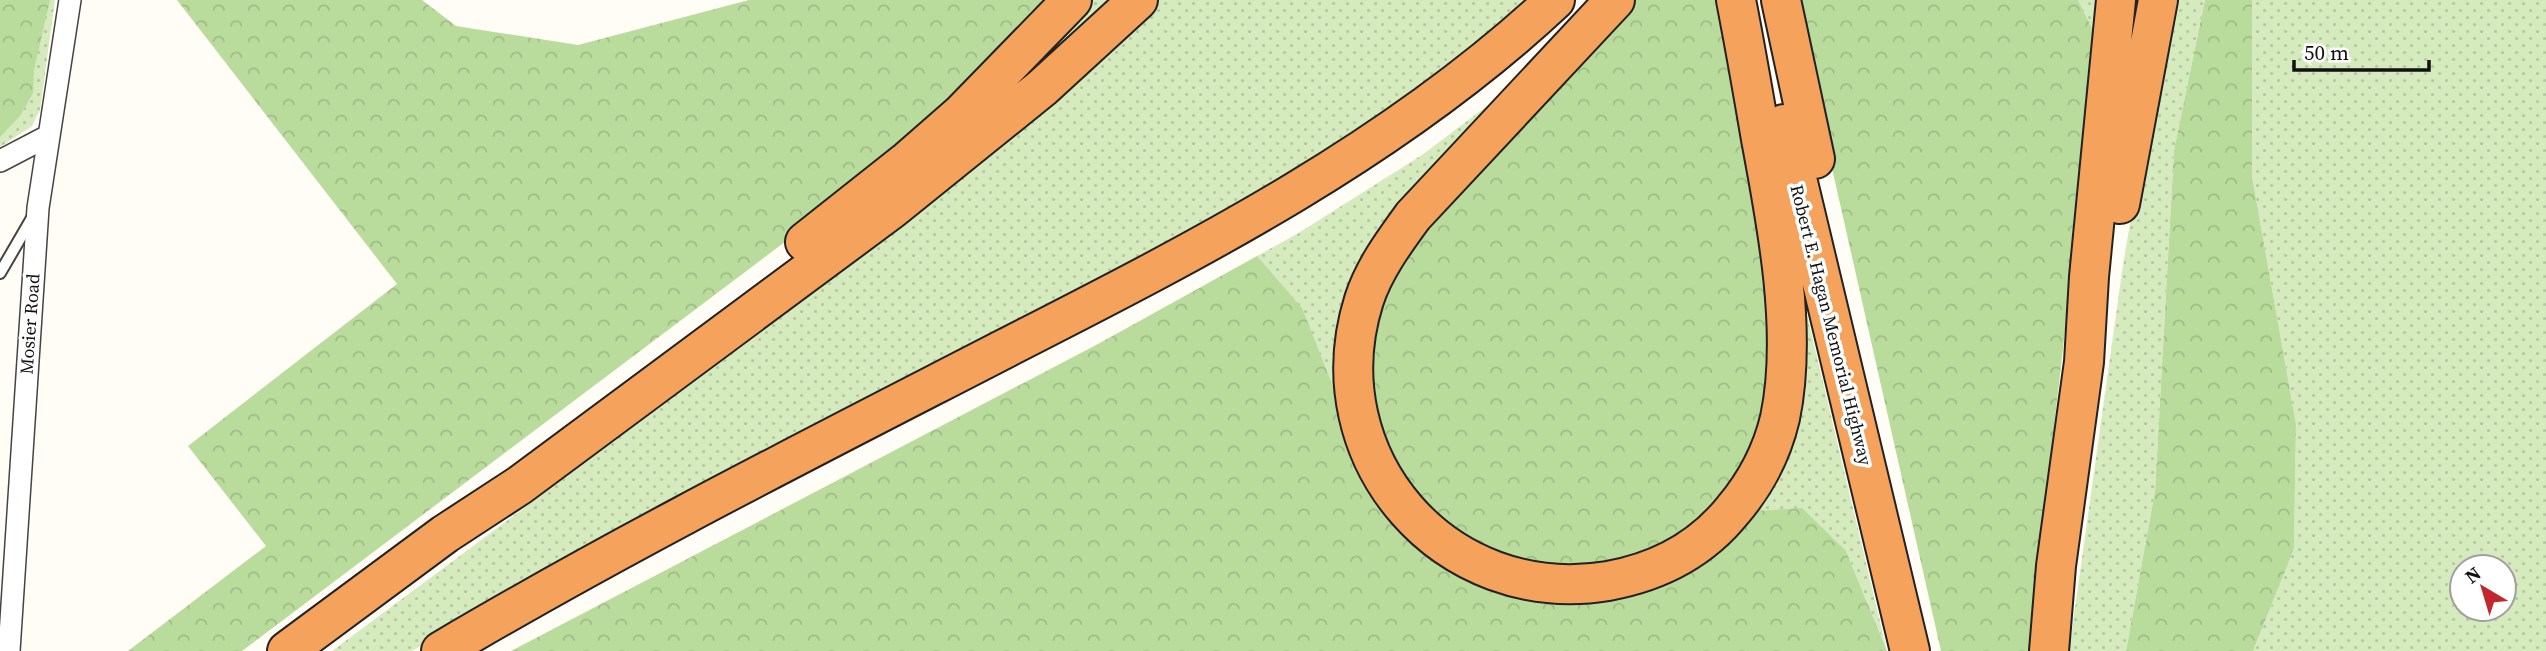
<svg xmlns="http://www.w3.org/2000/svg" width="2546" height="651" viewBox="0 0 2546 651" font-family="'Source Serif 4',serif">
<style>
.green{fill:url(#green-dots);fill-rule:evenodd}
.forest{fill:url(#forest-crowns)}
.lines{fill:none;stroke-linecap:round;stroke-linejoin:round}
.service-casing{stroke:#444;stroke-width:14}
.minor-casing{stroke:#444;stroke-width:24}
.motorway-casing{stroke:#222;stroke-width:42}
.service{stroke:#fff;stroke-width:10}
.minor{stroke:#fff;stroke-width:21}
.motorway{stroke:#f5a25d;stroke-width:38}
.labels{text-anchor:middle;stroke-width:7;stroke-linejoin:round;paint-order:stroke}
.street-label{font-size:18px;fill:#111;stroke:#fff}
</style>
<defs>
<pattern id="green-dots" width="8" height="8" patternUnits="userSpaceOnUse" patternTransform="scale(1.75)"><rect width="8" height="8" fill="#d5ebbd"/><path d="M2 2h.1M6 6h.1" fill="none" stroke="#b6c8a1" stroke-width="1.8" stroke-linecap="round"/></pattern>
<pattern id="forest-crowns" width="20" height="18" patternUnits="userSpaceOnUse" patternTransform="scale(1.75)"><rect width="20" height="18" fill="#b9dc9c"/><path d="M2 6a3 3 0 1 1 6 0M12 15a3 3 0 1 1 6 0" fill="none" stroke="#9ebc85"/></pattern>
</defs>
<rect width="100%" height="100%" fill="#fffdf5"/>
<path class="green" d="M0 0H55L40 110 32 126 0 147Z
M1080 0H1109L999 99Z
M1159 0H1528L1467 54 1288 180 466 619 412 651H332L841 272 852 254 1025 121Z
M2078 0H2101L2098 40Z
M2174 0H2205L2174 150 2155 491 2126 651H2069L2122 272 2143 145Z
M2252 0H2546V651H2253L2294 549 2296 424 2252 176ZM2462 567H2504V609H2462Z
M1528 75 1352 439 1257 256 1297 234 1422 155Z
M1796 269 1887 651 1846 551 1755 511Z"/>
<path class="forest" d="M0 0H50L34 70 33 93 20 116 0 137Z
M177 0H422L456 26 578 45 749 0H1053L1035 23 814 220 242 651H128L266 546 188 446 397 284Z
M1633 0H1720L1768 271 1767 417 1734 490 1677 543 1608 571 1518 566 1433 521 1378 443 1370 326 1388 271Z
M1794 0H2078L2098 40 2048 480 2033 651H1941Z
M2205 0H2252V176L2296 424 2294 549 2253 651H2126L2155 491 2174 150Z
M1257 256 1302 308 1364 465 1543 595 1755 511 1802 508 1846 551 1887 651H511L1098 344Z"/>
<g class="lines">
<defs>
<path id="service" d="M0 273 32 218"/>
<path id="minor" d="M0 161 48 136
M9 651 38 208 70 0"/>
<path id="motorway" d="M1615 0 1413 216C1394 242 1374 269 1364 300 1314 458 1446 608 1608 581 1658 572 1701 550 1733 510 1755 484 1772 452 1780 418 1798 333 1777 224 1761 139 1753 92 1745 46 1736 0
M1781 0 1815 159
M1784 124 1910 651
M2120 204 2158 0
M805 242 906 162 962 113 1072 0
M287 651 445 534 520 485 892 209 1042 88 1138 0
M441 651C625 542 818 445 1008 347 1200 249 1396 149 1555 0
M2049 651 2056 566 2084 362 2089 277 2116 0"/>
</defs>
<use href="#service" class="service-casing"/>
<use href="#minor" class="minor-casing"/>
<use href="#motorway" class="motorway-casing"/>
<use href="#service" class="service"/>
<use href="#minor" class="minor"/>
<use href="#motorway" class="motorway"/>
</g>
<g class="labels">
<g class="street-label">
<text transform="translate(30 324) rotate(-86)" y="6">Mosier Road</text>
<text transform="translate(1831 325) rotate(76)" y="6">Robert E. Hagan Memorial Highway</text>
</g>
</g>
<g transform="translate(2483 588) rotate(322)"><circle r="33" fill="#ffffff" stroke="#a0a0a0" stroke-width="2"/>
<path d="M0-5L12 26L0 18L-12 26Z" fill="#c4262e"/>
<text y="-10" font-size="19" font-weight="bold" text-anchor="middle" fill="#111111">N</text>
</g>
<path d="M2294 60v10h135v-10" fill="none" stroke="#111111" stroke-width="3.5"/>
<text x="2304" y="60" font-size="21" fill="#111111" stroke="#ffffff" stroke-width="5" paint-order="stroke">50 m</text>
</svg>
